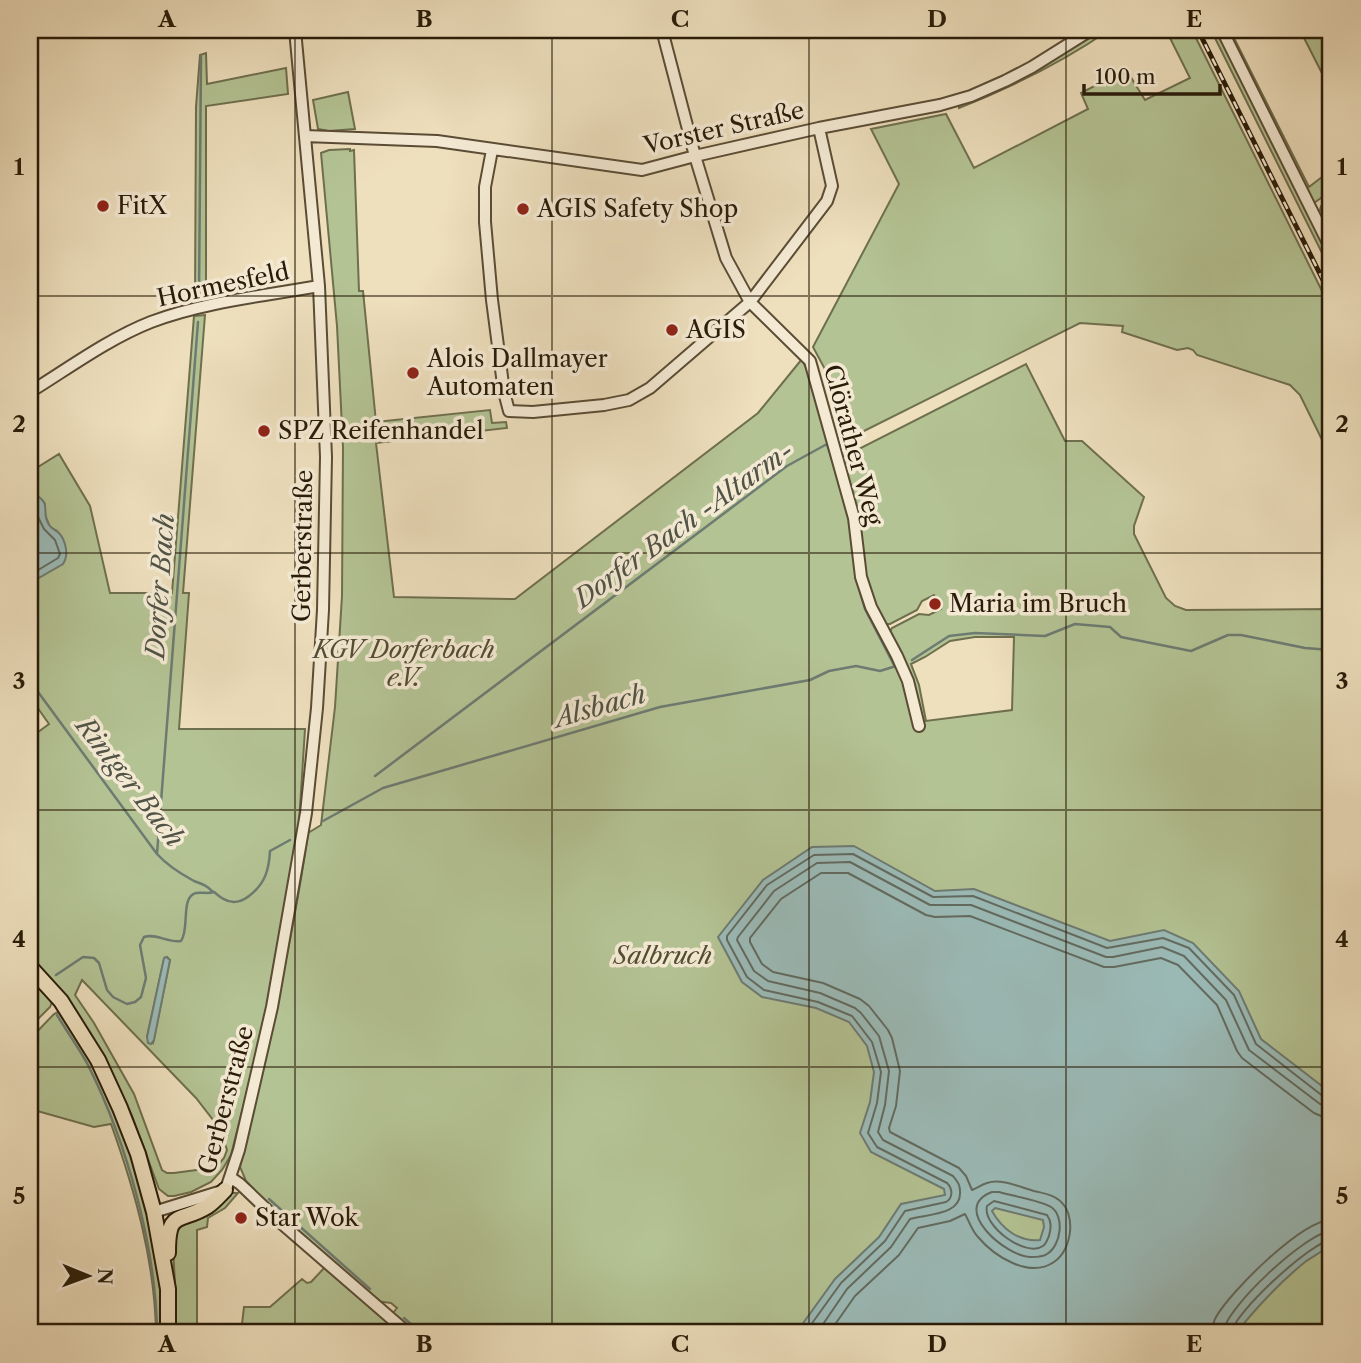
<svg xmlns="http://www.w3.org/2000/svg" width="1361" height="1363" viewBox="0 0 1361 1363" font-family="'Libre Caslon Text',serif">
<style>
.green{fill:#b4c394;stroke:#6e6f4e;stroke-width:2;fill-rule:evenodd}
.water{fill:#9bbbb8;stroke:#6d7b72;stroke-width:2;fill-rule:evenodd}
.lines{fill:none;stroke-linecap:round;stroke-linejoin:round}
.shore{stroke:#626b60;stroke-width:2}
.stream{stroke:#6d7b72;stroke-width:2.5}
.minor-casing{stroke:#5a4c35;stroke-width:14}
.major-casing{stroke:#281b08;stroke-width:18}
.minor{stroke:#f4ead4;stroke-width:10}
.major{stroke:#eedfbd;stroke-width:14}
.rail-casing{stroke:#281b08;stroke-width:5}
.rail{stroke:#f4ead4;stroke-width:2.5;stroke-dasharray:8;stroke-linecap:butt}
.grid{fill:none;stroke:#281b08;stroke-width:2;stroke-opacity:0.55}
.poi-dot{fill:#8f2418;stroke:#f4ead4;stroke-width:2.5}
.labels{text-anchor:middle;stroke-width:7;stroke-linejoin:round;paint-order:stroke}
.street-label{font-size:24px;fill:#281b08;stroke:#f4ead4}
.poi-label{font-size:24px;fill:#281b08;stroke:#f4ead4;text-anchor:start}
.park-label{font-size:24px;font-style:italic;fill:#524d32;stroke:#f4ead4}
.water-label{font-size:26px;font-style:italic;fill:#505346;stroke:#f4ead4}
.neatline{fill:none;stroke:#281b08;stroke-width:2.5}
.grid-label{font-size:23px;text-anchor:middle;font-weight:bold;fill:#281b08}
</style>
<rect width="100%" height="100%" fill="#eedfbd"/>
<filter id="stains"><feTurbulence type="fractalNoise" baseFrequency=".00286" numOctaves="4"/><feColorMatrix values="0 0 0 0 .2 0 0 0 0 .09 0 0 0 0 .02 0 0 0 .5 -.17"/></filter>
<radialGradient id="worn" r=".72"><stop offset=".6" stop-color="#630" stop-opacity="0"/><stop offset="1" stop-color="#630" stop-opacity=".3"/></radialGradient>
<path class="green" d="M1101 30H1109C1063 62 1012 87 959 108V105L1035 69Z
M1166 30H1192L1331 309V458L1300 395 1290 385 1197 355 1193 350 1188 348 1177 350 1122 332 1123 326 1080 323 844 441 826 371 813 347 899 184 871 129 946 114 974 168 1088 109 1081 93 1102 82 1104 85 1127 71 1145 100 1190 78Z
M1211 30H1218L1331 253V271Z
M1225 30H1230L1309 187 1331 170V191L1311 205Z
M1300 30H1331V91Z
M206 53 207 84 286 68 288 94 206 106V296L195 299 196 107 200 55Z
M348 92 355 129 329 131 318 129 313 100Z
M350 149V151L354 150 359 291H363L376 422 490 410 492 423 506 422 507 428 376 443 394 597 515 599 758 413 802 359 810 377 851 521 857 576 889 633 892 628 919 614 929 615 941 609 934 595 922 601 917 610 890 624H884L872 601 865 575 841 458 1026 364 1065 441H1082L1144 497 1134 526V534L1166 598 1175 606 1186 610 1331 609V1333H411L397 1320 393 1313 397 1308 391 1303 376 1301 283 1220 246 1181 240 1167C265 1056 292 946 308 833L321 825 335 707 342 596 343 447 337 326 321 153 329 150ZM975 637H1014L1012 710 926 721 919 685 911 664 925 657 950 641Z
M1331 198V244L1319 214 1321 206Z
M205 315 183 593H189L179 729H305L298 839 275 972 251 1076 231 1155 222 1170 211 1182 191 1192 174 1196H168L159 1189 132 1116 114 1079 47 978 30 959V738L49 724 30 697V583L33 581 57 531 50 527 44 513 45 504 41 499 34 494 30 489V472L59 454 90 506 110 593H172L194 316ZM167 957 170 960 153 1043 147 1037 164 959ZM82 980 196 1098 220 1129 227 1150 224 1158 218 1165 204 1169 174 1173H167L162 1170 134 1094 94 1023 75 995Z
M30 974 52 1002 50 1007 30 1027Z
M60 1011C77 1038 94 1066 107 1095 142 1169 159 1252 164 1333H156C155 1262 135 1191 111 1124L94 1127 30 1109V1039L54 1014Z
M232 1193H238L225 1208 208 1218 207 1227 197 1230V1325L242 1324 244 1307H270L302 1279 307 1283 311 1282 326 1266 405 1333H175L176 1301 173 1248 178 1230 186 1221 218 1205Z"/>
<path class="water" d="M30 489C34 495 44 498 45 505 46 512 44 519 50 526 52 529 56 530 59 533 66 541 69 555 63 564L30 583Z
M854 846 935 891 974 889 1110 941 1164 930 1193 943 1239 991 1261 1039 1331 1093V1243C1324 1252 1314 1255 1305 1262 1279 1283 1257 1307 1236 1333H796L835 1279 879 1237 901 1204 945 1195 944 1189 871 1152 860 1133 870 1102 874 1072 867 1046 849 1022 816 1008 762 997 742 982 718 937 763 880 812 847ZM995 1208 1043 1220 1044 1227 1040 1240C1019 1242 1002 1229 992 1211Z
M166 957 170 960 154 1040 151 1044 148 1043 147 1037 164 958Z"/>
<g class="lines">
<path class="shore" d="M30 500 37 506V515L44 529 55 540 60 554 58 558 30 575
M992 1192H999C1012 1196 1040 1200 1051 1207 1065 1216 1061 1246 1047 1254 1043 1257 1037 1257 1031 1257 1006 1257 949 1208 992 1192Z
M994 1201 1047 1215C1052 1222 1051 1228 1049 1236 1047 1240 1046 1244 1043 1246 1026 1258 982 1226 987 1206Z
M805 1333 841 1283 885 1241 905 1211 946 1202C953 1198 953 1189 947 1183L877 1147 868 1133 877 1103 881 1072 872 1042 852 1016 818 1002 764 990 747 977 727 940V936L767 885 814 855 853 854 933 897 973 896 1107 948 1163 938 1189 948 1234 995 1256 1044 1324 1097 1331 1098
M817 1333 847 1289 891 1247 910 1219C926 1214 962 1216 960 1191 960 1184 957 1181 953 1176L883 1140 878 1132 885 1105 889 1071 879 1036 861 1013 855 1008 820 993 768 981 754 971 737 940 738 937 774 891 817 863 850 862 930 905H971L1106 957H1113L1162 947 1184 956 1226 1000 1249 1050 1320 1104 1331 1107
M829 1333 855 1296 899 1255 918 1228 950 1221 965 1214C969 1221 972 1231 978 1237 994 1256 1029 1279 1054 1262 1072 1250 1077 1214 1059 1200 1052 1194 1042 1193 1034 1191 1020 1187 1001 1178 987 1183 981 1185 977 1188 972 1190L966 1176 959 1168 890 1132 889 1128 896 1106 900 1071 892 1038 888 1030 869 1006 860 999 823 983 773 972 762 964 750 942V938L781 899 821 873H848L926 915 935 917 970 916 1104 967H1114L1161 958 1178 965 1217 1005 1237 1051 1242 1058 1314 1113 1321 1116 1331 1118
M1212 1333C1212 1327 1213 1323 1216 1317 1231 1291 1301 1221 1331 1220
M1223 1333C1224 1309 1307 1232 1331 1231
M1231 1333C1234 1313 1311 1242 1331 1240"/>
<path class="stream" d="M199 296 201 56
M858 585 865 609 895 667
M912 660 949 636 975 633 1045 636 1075 624 1110 627 1121 637 1191 651 1228 635H1241L1305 648 1331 650
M30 681 157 854C167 865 181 874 194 881 202 884 208 886 213 892
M375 776 787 466 827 444 832 459
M323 821 383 788 660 707 810 680 829 671 856 666 880 671 896 666
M157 854 198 322
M56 975 83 957 94 958 99 963 107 990 113 997 127 1004 135 1002 141 997 146 978 140 945 144 937C156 933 168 943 181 941 190 929 180 897 196 893 202 892 208 894 214 892 220 897 226 902 234 902 240 902 245 899 249 896 265 884 269 870 270 851L290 840
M30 1001 36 995
M57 1015C67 1032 79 1048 88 1065 127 1143 156 1247 157 1333
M269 1199 370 1289
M404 1318 421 1333"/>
<defs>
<path id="minor" d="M662 30 695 156 726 258 750 302 810 361 854 518 861 577 871 607 897 656 908 681 919 726
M1222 30 1331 249
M305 136 437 141 642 170 695 156 819 128 940 105 971 96 1005 81 1032 67 1091 30
M492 150 485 187V222L492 300 504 392 509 411 533 412 604 405 629 400 650 388 750 302 827 201 832 186 819 128
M30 392C69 368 108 339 151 322 204 302 263 296 319 286
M230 1177 240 1184 281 1223 408 1333
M154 1212 225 1190 227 1186 239 1150 272 1007 306 813 317 708 323 610 326 457 319 286 295 30"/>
<path id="major" d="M30 967 61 1001 98 1060 120 1108 138 1154 154 1212 168 1289V1333
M168 1253C168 1208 179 1224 208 1206 214 1202 220 1195 225 1190"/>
</defs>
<use href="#minor" class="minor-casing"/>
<use href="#major" class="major-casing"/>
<use href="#minor" class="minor"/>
<use href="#major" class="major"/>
<defs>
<path id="rail" d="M1198 30 1331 296"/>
</defs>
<use href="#rail" class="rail-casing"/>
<use href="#rail" class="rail"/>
</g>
<path class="grid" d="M295 30V1333M552 30V1333M809 30V1333M1066 30V1333M30 296H1331M30 553H1331M30 810H1331M30 1067H1331"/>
<g class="poi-dot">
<circle cx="103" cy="206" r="7"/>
<circle cx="523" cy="209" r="7"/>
<circle cx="672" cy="330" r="7"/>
<circle cx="413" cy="373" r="7"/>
<circle cx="264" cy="431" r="7"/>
<circle cx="935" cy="604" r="7"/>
<circle cx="241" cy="1218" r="7"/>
</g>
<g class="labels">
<g class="street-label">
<text transform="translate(724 128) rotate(-13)" y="8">Vorster Straße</text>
<text transform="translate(223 285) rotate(-12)" y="8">Hormesfeld</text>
<text transform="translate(853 445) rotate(75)" y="8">Clörather Weg</text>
<text transform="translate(303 546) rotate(-89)" y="8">Gerberstraße</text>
<text transform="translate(226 1100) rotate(-75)" y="8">Gerberstraße</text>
</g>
<g class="poi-label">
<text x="117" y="214">FitX</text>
<text x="537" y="217">AGIS Safety Shop</text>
<text x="686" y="338">AGIS</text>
<text x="427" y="367">Alois Dallmayer<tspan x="427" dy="28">Automaten</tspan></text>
<text x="278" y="439">SPZ Reifenhandel</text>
<text x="949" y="612">Maria im Bruch</text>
<text x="255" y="1226">Star Wok</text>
</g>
<g class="park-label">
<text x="404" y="658">KGV Dorferbach<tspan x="404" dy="28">e.V.</tspan></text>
<text x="663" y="964">Salbruch</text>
</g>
<g class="water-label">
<text transform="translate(684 524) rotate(-36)" y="9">Dorfer Bach -Altarm-</text>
<text transform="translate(160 586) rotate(-86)" y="9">Dorfer Bach</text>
<text transform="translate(600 706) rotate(-16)" y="9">Alsbach</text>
<text transform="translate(130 782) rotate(52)" y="9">Rintger Bach</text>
</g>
</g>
<rect width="1361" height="1363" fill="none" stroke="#eedfbd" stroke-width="77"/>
<g transform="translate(88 1276) rotate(91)" stroke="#f4ead4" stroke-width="5" paint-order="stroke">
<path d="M0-5L12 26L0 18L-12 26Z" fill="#281b08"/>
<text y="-10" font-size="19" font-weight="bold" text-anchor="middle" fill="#281b08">N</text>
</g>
<path d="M1084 84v10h136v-10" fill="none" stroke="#281b08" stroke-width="3.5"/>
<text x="1095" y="84" font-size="21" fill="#281b08" stroke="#f4ead4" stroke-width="5" paint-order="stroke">100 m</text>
<rect x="38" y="38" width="1284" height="1286" class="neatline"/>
<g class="grid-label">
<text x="167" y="27">A</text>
<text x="424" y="27">B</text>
<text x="680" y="27">C</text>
<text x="937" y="27">D</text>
<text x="1194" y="27">E</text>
<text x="19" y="175">1</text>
<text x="1342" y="175">1</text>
<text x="19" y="432">2</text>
<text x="1342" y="432">2</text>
<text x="19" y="689">3</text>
<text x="1342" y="689">3</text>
<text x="19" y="947">4</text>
<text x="1342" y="947">4</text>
<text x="19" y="1204">5</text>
<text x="1342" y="1204">5</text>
<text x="167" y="1352">A</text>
<text x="424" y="1352">B</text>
<text x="680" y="1352">C</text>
<text x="937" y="1352">D</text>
<text x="1194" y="1352">E</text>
</g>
<rect width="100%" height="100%" filter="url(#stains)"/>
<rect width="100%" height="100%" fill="url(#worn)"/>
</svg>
